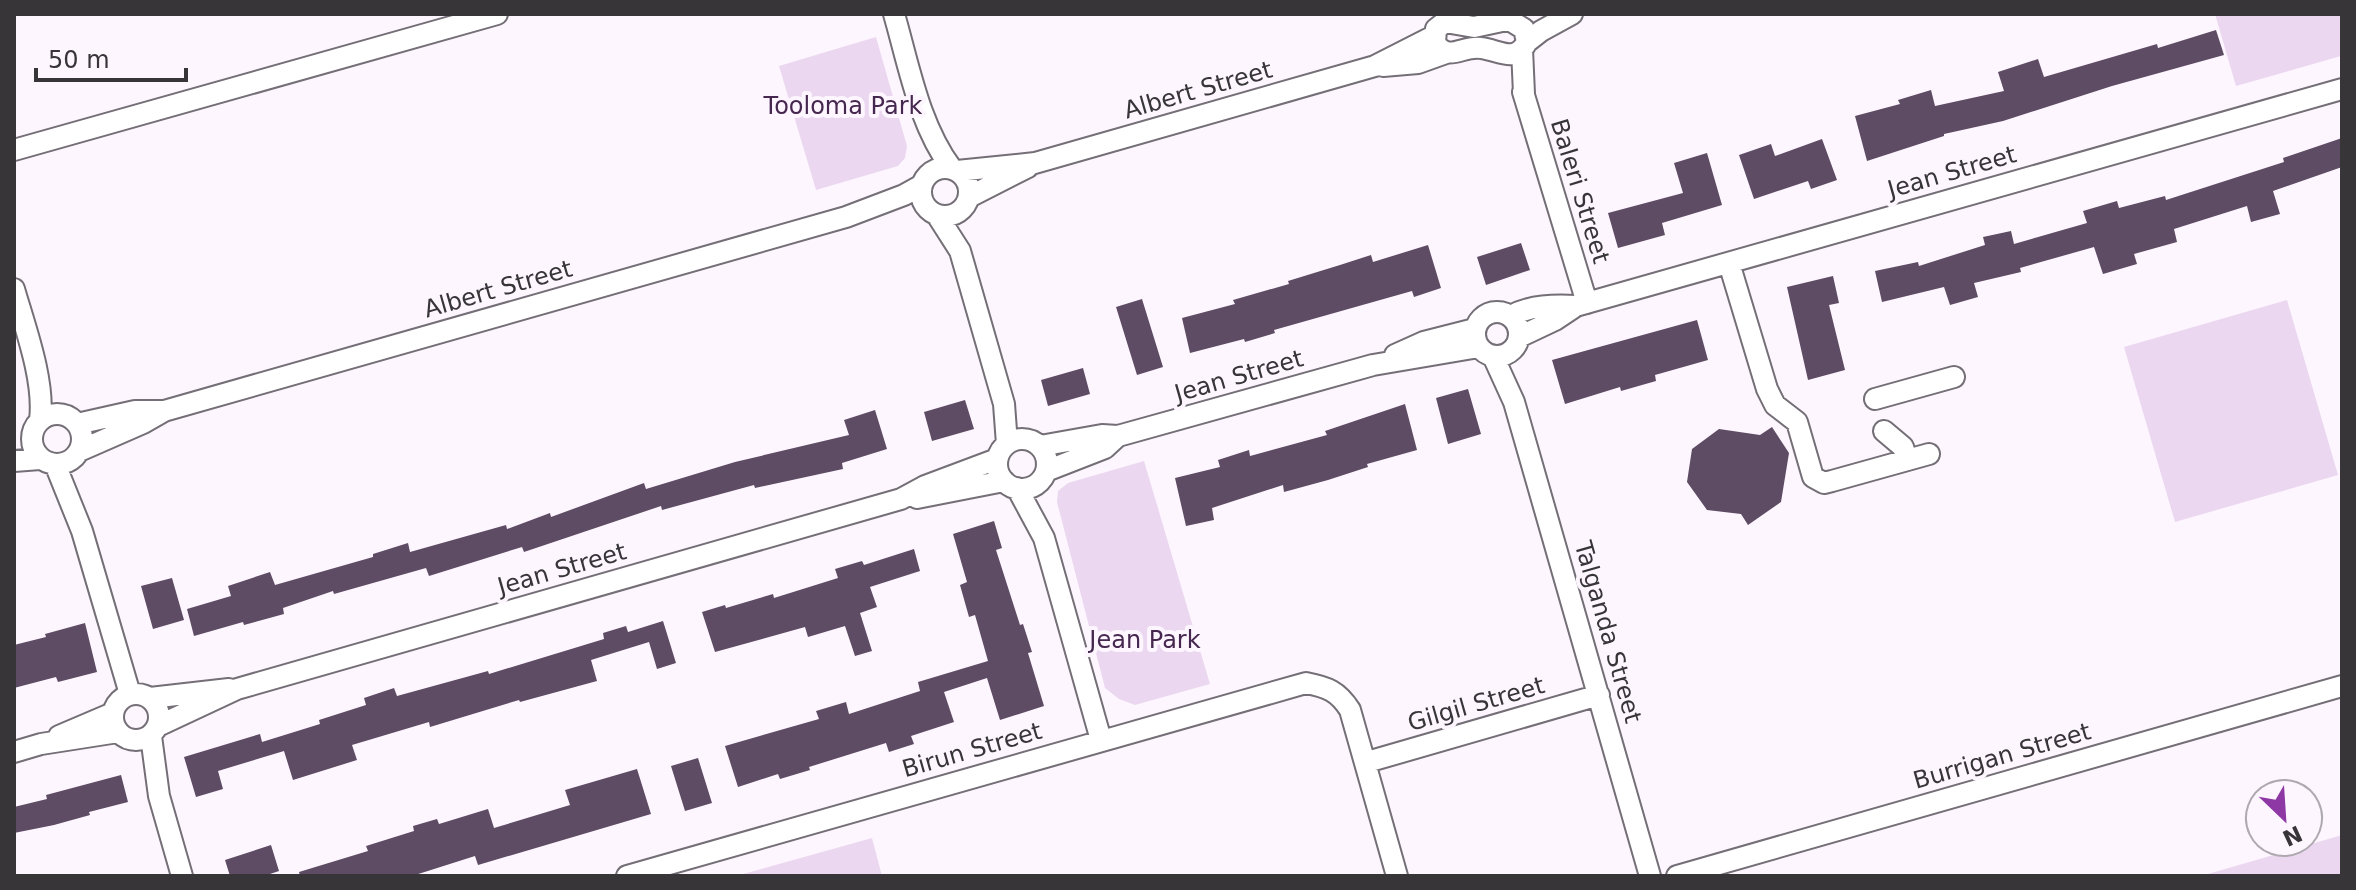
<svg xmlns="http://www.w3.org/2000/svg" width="2356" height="890" viewBox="0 0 2356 890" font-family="'DejaVu Sans',sans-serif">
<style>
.green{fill:#ebd8f0}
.building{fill:#5e4b64}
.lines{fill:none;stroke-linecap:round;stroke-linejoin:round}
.minor-casing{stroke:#746e76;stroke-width:24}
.minor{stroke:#fff;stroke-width:20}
.labels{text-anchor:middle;stroke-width:8;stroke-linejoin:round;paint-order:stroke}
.street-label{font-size:24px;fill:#373538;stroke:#fdf6ff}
.park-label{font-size:24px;fill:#46274f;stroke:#fdf6ff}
</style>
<rect width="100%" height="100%" fill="#fdf6ff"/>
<path class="green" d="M2215 14H2342V53L2341 56 2236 86Z
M876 37 907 146 905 158 898 166 816 190 779 66Z
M2287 300 2338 475 2175 522 2124 347Z
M1144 461 1210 684 1135 705 1119 699 1105 688 1057 502 1058 491 1068 483Z
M2342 835V876H2201Z
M872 838 882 876H736Z"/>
<path class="building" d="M2216 30 2224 55 2112 86 2003 121 1944 134V136L1867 161 1855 116 1900 104 1898 100 1931 90 1935 106 2004 91 1998 72 2038 59 2044 77 2157 44 2158 48Z
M2342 138V167L2273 191 2280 214 2251 222 2247 206 2174 229 2177 242 2134 254 2137 264 2103 274 2094 247 2020 268 2021 272 1974 283 1978 297 1950 305 1944 287 1882 302 1875 271 1918 262 1919 266 1985 245 1983 237 2011 231 2014 244 2087 223 2083 211 2117 201 2119 208 2165 196 2166 200 2284 162 2283 158Z
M1822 139 1837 180 1811 189 1808 181 1754 199 1739 155 1771 144 1775 156Z
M1707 153 1722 205 1662 223 1665 235 1618 248 1608 213 1683 193 1674 163Z
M1521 243 1530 270 1486 285 1477 257Z
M1428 245 1441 288 1414 297 1412 291 1274 330 1275 333 1245 342 1244 339 1190 353 1182 318 1235 304 1233 300 1289 284 1288 281 1340 265 1371 255 1373 262Z
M1833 276 1839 303 1829 305 1845 370 1808 380 1787 287Z
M1142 299 1163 367 1137 375 1116 307Z
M1697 320 1708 360 1655 375 1656 381 1621 391 1620 387 1565 404 1552 360Z
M1083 368 1090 394 1048 406 1041 380Z
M1468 389 1481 434 1448 444 1436 398Z
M965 400 974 429 932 441 924 412Z
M1405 404 1417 450 1367 464 1368 467 1328 480 1284 492 1283 485 1212 508 1214 520 1186 526 1175 478 1220 467 1218 460 1249 450 1250 456 1327 435 1325 431Z
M875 410 887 449 842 463 843 469 755 488 754 485 662 510 661 506 524 552 522 547 429 576 426 568 334 594 333 591 283 608 284 614 244 625 243 622 194 636 187 609 231 596 228 586 270 572 275 585 373 557V554L408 543 410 552 506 525 507 529 550 513 551 517 644 483 646 489 735 462 849 435 844 420Z
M1772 427 1789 453 1781 502 1748 525 1741 514 1707 510 1687 482 1692 449 1719 429 1760 435Z
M994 521 1002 548 996 550 1020 625 1023 624 1032 652 1028 653 1044 706 1000 720 987 678 944 692 954 722 911 736 914 744 889 752 886 743 809 767 810 770 780 779 778 774 738 787 725 746 819 719 816 711 846 702 849 714 920 691 918 682 988 661 975 615 969 617 960 585 967 582 953 534Z
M914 549 920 571 870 587 877 607 860 613 872 651 855 656 845 626 808 637 805 627 715 652 702 612 725 605 726 608 773 594 774 598 838 578 835 569 862 561 864 565Z
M172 578 184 620 153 629 141 586Z
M663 621 676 663 657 669 649 642 591 660 597 681 520 702 519 700 430 727 429 722 352 745 357 760 293 780 284 751 218 771 223 789 196 797 184 757 260 734 262 742 320 724 319 720 366 705 364 698 394 688 397 696 488 671 489 674 604 639 603 633 626 626 628 632Z
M85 623 97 672 58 682 56 677 14 688V645L46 637 45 634Z
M698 758 712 803 685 811 671 766Z
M637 769 651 814 478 865 475 856 412 876H300L299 872 368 851 366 846 414 831 413 826 437 819 439 824 488 809 494 828 570 805 565 790Z
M121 775 128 802 89 812 90 815 54 825 14 833V807L47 799 46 795Z
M271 845 279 871 264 876H230L225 860Z"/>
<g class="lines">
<defs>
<path id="minor" d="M894 14C909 66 919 125 952 169
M1502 21H1511L1524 29 1527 42C1515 64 1499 50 1481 48 1462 45 1449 63 1435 43L1436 29 1445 22 1474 27Z
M1527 42 1541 31 1572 14
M1522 49 1524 94
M1383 66 1418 63 1446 53
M1523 92 1587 303
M14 150 497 14
M921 192a24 24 0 1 1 48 0a24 24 0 1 1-48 0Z
M957 171 1035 163 1375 66 1434 36
M969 197 1028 167
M937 215 960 251 1004 404 1007 444
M1729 263 1767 389 1775 405 1797 422 1813 477 1824 483 1832 481 1929 454
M14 289C25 327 45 381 40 420
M1475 334a22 22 0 1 1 44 0a22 22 0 1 1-44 0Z
M1511 316C1530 305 1555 305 1576 306
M1519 337 1555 320 1576 306 2342 89
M1395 355 1424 342 1475 329
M1493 356 1514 402 1650 876
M1875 399 1954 377
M32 439a25 25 0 1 1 50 0a25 25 0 1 1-50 0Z
M77 424 135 411H164
M1884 431 1903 447 1907 460
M997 464a25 25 0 1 1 50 0a25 25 0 1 1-50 0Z
M1040 446 1102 435 1118 436 1373 365 1479 347
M79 451 143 423 164 411 846 217 904 195 922 185
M14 461 40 459
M55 464 82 531 130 694
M1046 471 1105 448 1118 436
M1017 488 1044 538 1101 740
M917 498 1004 481
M113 717a23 23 0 1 1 46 0a23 23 0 1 1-46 0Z
M150 698 229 689
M158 726 237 689 901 499 925 486 997 459
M59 736 113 713
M151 736 159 796 182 876
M14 752 41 744 118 732
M1367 762 1599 695
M627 876 1306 683C1327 687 1338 691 1350 710L1397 876
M1677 876 2342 686"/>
</defs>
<use href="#minor" class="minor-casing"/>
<use href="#minor" class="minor"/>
</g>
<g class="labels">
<g class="street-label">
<text transform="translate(1198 90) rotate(-16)" y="8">Albert Street</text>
<text transform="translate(1952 172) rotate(-16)" y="8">Jean Street</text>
<text transform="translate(1580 191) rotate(73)" y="8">Baleri Street</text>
<text transform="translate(498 289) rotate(-16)" y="8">Albert Street</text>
<text transform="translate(1239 376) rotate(-16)" y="8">Jean Street</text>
<text transform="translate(562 569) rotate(-16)" y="8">Jean Street</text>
<text transform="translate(1608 632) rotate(74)" y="8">Talganda Street</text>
<text transform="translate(1476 704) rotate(-16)" y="8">Gilgil Street</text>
<text transform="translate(972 750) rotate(-16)" y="8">Birun Street</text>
<text transform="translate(2002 756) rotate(-16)" y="8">Burrigan Street</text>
</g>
<g class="park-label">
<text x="843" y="114">Tooloma Park</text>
<text x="1145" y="648">Jean Park</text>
</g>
</g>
<rect width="2356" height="890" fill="none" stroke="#373538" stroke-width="32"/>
<g transform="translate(2284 818) rotate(155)"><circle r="38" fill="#fdf6ff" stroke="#aea9af" stroke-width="2"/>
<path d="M0-6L14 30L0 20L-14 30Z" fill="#8e38a5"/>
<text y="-12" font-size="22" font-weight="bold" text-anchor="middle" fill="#373538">N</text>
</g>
<path d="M36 68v12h150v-12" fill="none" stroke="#373538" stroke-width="4"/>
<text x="48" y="68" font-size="24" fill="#373538" stroke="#fdf6ff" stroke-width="6" paint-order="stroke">50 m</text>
</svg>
